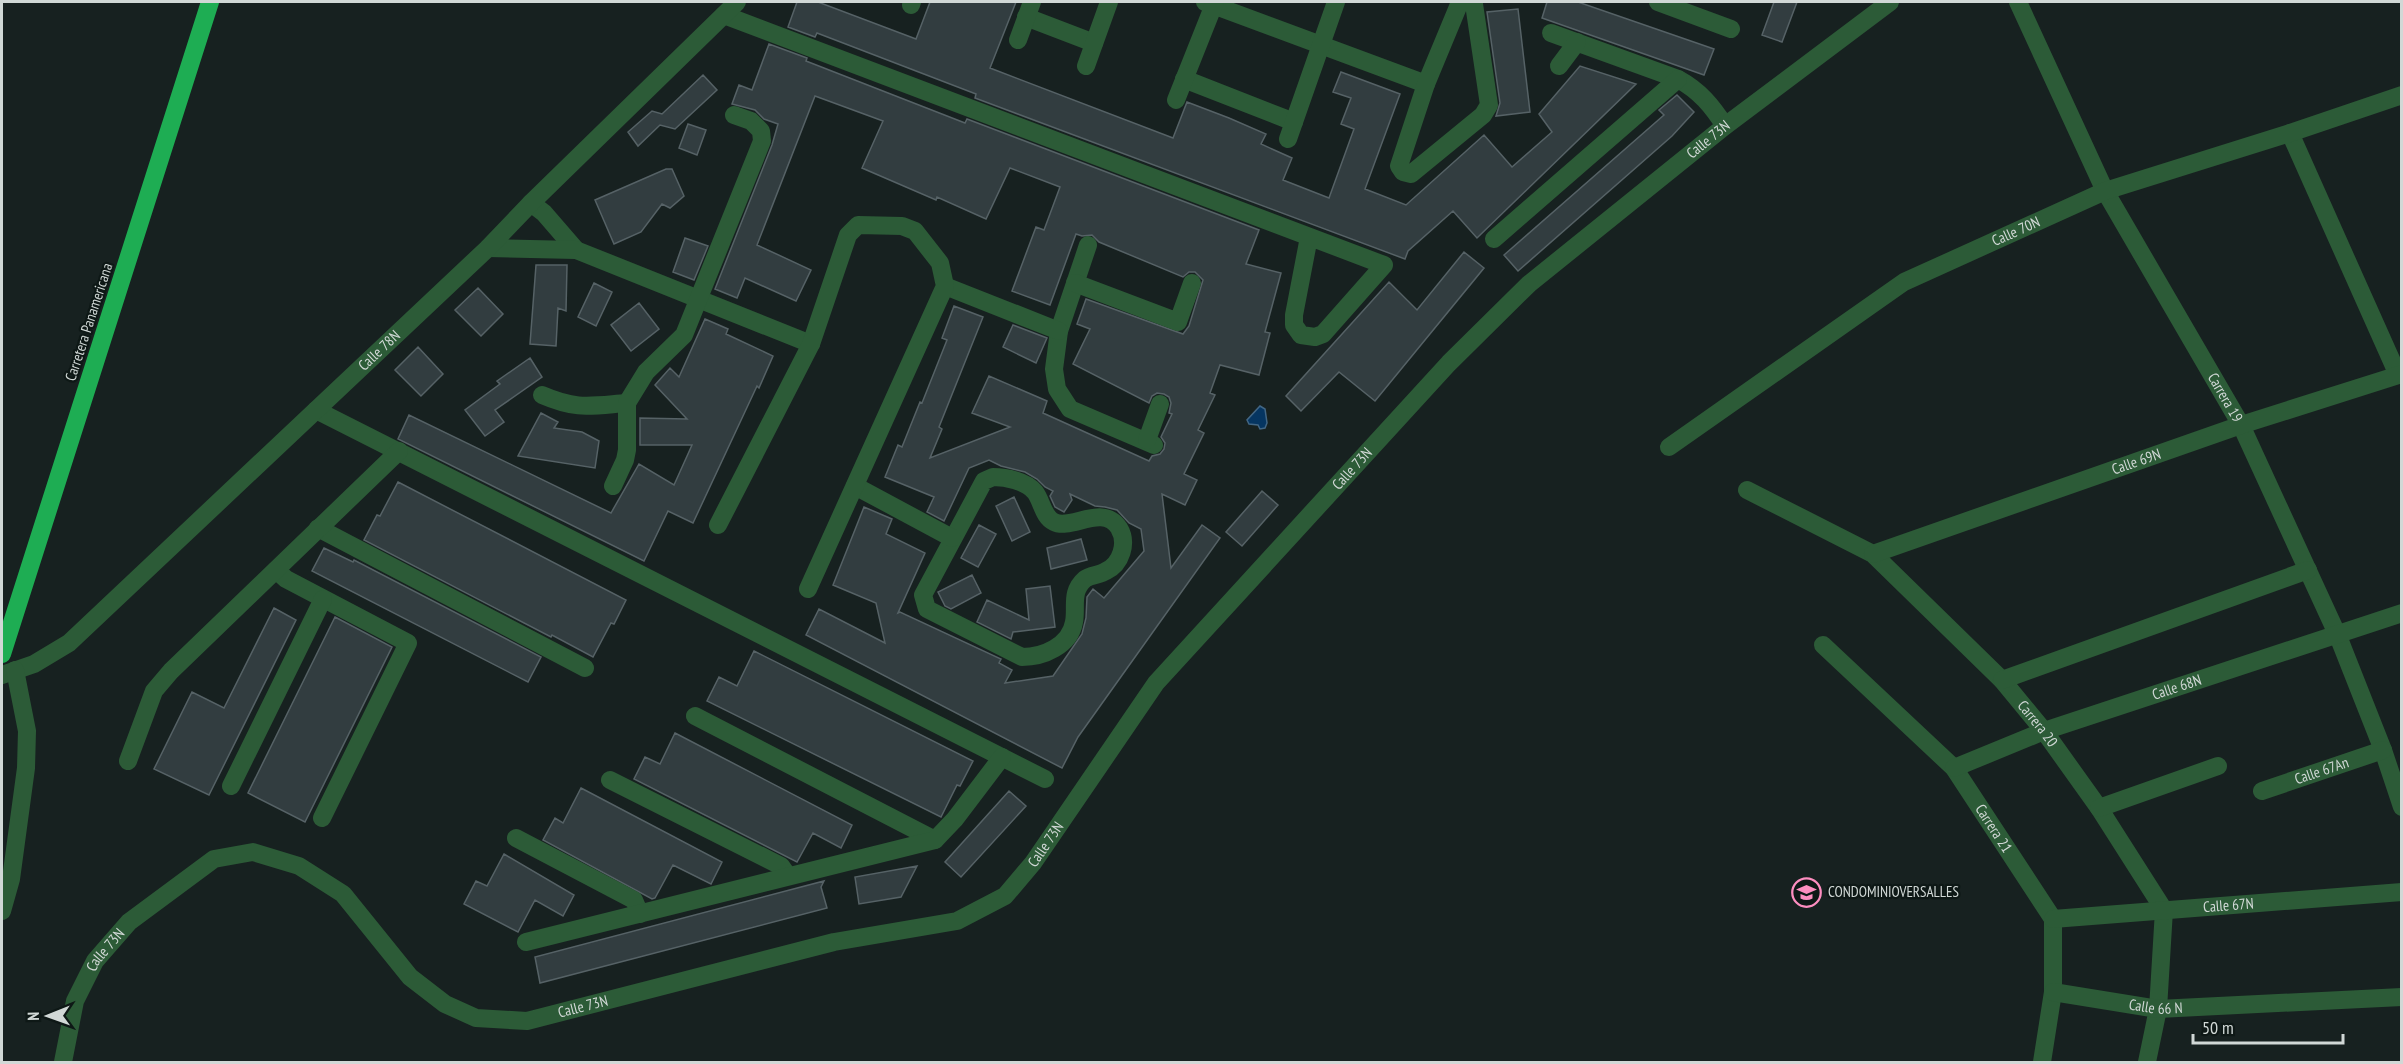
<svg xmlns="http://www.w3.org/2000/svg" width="2403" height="1064" viewBox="0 0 2403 1064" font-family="'PT Sans Narrow',sans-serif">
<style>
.water{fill:#053561;stroke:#426684;stroke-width:1.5}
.building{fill:#323d40;stroke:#566266;stroke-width:1.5}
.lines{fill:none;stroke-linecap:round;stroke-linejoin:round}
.minor{stroke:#2c5b37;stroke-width:18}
.highway{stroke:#1ead53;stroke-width:18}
.labels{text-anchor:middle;stroke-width:4.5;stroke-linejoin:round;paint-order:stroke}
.street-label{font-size:15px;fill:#d1d8d6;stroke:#0e1816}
.poi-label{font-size:15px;fill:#d1d8d6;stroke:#0e1816;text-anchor:start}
</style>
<rect width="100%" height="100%" fill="#172120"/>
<path class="water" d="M1260 406 1265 409 1267 423 1265 428 1260 429 1258 425 1249 424 1247 420Z"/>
<path class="building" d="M797 2H818L916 39 930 2H1016L990 68 1173 138 1187 102 1229 118 1266 134 1261 144 1292 158 1283 180 1329 198 1354 129 1341 124 1351 98 1333 92 1341 72 1400 94 1365 189 1406 205 1484 135 1512 167 1552 132 1539 114 1580 66 1636 84 1477 238 1453 211 1408 251 1405 259 975 98 976 94 817 33 815 37 788 27Z
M1547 2H1578L1714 49 1704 75 1542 18Z
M1774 2H1797L1782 42 1762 35Z
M1518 9 1530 112 1496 116 1500 103 1487 12Z
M769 44 807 58 806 61 965 123 967 119 1259 230 1246 264 1281 273 1265 332 1270 333 1259 375 1220 365 1210 393 1215 395 1198 430 1204 433 1184 474 1197 480 1185 505 1162 494 1171 568 1202 525 1220 538 1078 737 1062 768 806 635 819 609 885 643 876 603 833 585 864 507 892 519 886 534 925 553 898 613 900 612 1001 659 999 663 1012 670 1005 683 1053 676 1082 634 1086 618 1087 597 1093 589 1104 598 1144 551 1141 529 1129 523 1117 510 1105 507 1095 506 1070 494 1072 500 1064 512 1055 507 1050 496 1053 491 1045 487 1037 479 1025 472 1001 466 989 460 969 468 944 521 927 512 934 497 885 477 898 445 902 447 920 402 922 403 947 340 942 338 954 306 983 317 939 427 942 429 930 458 1010 427 972 413 989 376 1047 401 1043 413 1149 461 1152 456 1160 454 1164 449 1165 443 1161 437 1172 414 1169 413 1171 403 1169 397 1164 394 1157 393 1152 396 1149 403 1073 364 1090 329 1077 324 1086 299 1183 334 1189 326 1203 280 1195 272H1189L1183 277 1099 242 1092 235 1082 236 1076 234 1050 305 1012 291 1036 227 1044 230 1060 187 1010 168 986 219 937 197 936 200 862 168 883 121 815 96 757 245 811 270 796 301 745 278 737 298 715 289 772 145 778 124 764 119 755 110 732 104 739 85 752 90Z
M703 75 717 90 675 129 660 125 638 146 628 132 652 111 662 114Z
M1677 95 1694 112 1672 136 1518 271 1504 255 1664 115 1659 110Z
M688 124 706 130 697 155 679 148Z
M666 169H672L684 196 670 208 662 204 641 232 614 244 595 200Z
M685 238 708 246 694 280 673 272Z
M1464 252 1484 268 1375 401 1339 372 1301 411 1286 396 1389 282 1417 310Z
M536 265H567L566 311 558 308 556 346 530 344Z
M594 283 612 292 596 326 578 317Z
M478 288 503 314 481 336 455 310Z
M639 303 659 329 631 351 611 325Z
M705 319 728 329 726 334 773 356 759 388 757 386 693 523 668 511 644 561 398 439 409 415 611 513 639 464 674 485 692 445H640V418L687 419 655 385 670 368 679 377Z
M1013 325 1047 338 1036 363 1003 347Z
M418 347 443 374 421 396 395 370Z
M530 358 542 377 495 410 504 422 485 436 465 410 500 384 497 381Z
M541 413 558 422 554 428 582 432 599 441 595 468 518 456Z
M398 482 626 600 614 624 611 623 593 657 552 635 551 637 364 540 377 515 380 516Z
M1262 491 1278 505 1242 546 1226 532Z
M1014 497 1030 532 1012 541 996 506Z
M979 525 996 534 978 567 961 558Z
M1081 539 1087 560 1051 569 1047 548Z
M324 548 353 562 354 560 541 657 528 682 312 571Z
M972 575 981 593 951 609 945 606 938 592Z
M1050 586 1055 627 1013 632 1011 639 977 622 987 600 1029 620 1026 589Z
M274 608 296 620 209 795 154 769 192 692 224 708Z
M335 617 392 647 305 822 248 793Z
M754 651 973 761 960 786 957 785 941 817 707 701 719 677 737 686Z
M675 733 852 825 841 848 813 833 797 862 634 779 645 757 660 764Z
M581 788 722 862 711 884 673 865 655 898 652 899 543 840 555 818 563 823Z
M1009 791 1026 806 961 877 945 862Z
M504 854 574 895 563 916 535 900 518 932 464 904 476 881 487 886Z
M917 866 901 897 859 904 855 877Z
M824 881 821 887 827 908 540 983 535 957Z"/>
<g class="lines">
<g class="minor">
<path d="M1205 2 1426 84"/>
<path d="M1460 2 1426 84 1399 166 1403 172 1411 174 1483 115 1489 105 1474 4 1470 2"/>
<path d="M1658 2 1731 29"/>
<path id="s1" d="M2018 2 2105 191 2241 425 2338 636 2383 750 2402 807"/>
<path d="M911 5 912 2"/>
<path d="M724 15 1384 265 1323 334 1315 337 1301 335 1294 325V315L1309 237"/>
<path d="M1026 17 1094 43"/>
<path d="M1551 33 1678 79C1700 91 1712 106 1725 126"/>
<path d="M1018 40 1032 2"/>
<path d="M1086 66 1109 2"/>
<path d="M1559 66 1577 42"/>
<path d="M1184 79 1294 122"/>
<path d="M1176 100 1215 2"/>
<path d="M2290 133 2398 375"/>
<path d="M1288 139 1336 2"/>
<path d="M531 203 544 213 576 250"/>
<path d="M1494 239 1678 79"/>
<path d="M1088 245 1059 331 1054 369 1057 389 1070 409 1154 445"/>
<path d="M488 248 576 250 811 344"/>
<path d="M1075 283 1178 322 1192 283"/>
<path d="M945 286 1059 331"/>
<path d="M542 395C577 410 589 406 627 403"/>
<path d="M316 410 1045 779"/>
<path d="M1147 440 1160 404"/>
<path id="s2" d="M1669 447 1904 282 2105 191 2290 133 2402 95"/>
<path d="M993 477C1006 477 1026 481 1035 492 1042 501 1043 517 1054 522 1071 531 1103 503 1119 528 1128 543 1121 564 1106 571 1100 575 1090 575 1085 579 1070 592 1077 607 1074 622 1070 646 1043 657 1022 657L927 609 923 595 984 481Z"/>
<path d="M613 486 625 460 627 450V403L646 372 684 335 762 141 761 131 751 121 734 115"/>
<path d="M855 486 952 538"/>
<path id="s3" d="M1747 490 1873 554 2002 680 2044 731 2099 808 2164 910 2158 1009 2147 1062"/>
<path d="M718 525 811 344 848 235 858 225 902 226 915 231 940 263 945 286 808 589"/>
<path d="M318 528 585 668"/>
<path id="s4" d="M1873 554 2241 425 2402 374"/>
<path d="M276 570 286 579 408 643 322 818"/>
<path id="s5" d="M1823 645 1954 768 2053 919V992L2042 1062"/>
<path id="s6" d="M2 675 34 664 69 643 488 248 531 203 737 2"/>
<path d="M2002 680 2308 570"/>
<path d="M695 716 935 840"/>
<path d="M128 761 154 691 171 671 399 451"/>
<path id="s7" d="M1954 768 2044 731 2402 613"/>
<path d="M610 780 781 866 788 876"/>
<path d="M231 786 323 599"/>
<path id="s8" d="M2262 791 2383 750"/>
<path d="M2099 808 2218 766"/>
<path d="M516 838 634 900 640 914"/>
<path d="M2 911 11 879 26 768 27 731 15 670"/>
<path id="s9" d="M2053 919 2402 892"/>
<path d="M526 942 935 840 955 819 1002 757"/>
<path id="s10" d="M2053 992 2158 1009 2402 997"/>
<path id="s11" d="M63 1062 75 1001 95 961 129 922 214 859 253 852 299 866 343 894 410 977 445 1004 476 1018 527 1021 834 942 957 921 1005 896 1033 863 1156 683 1449 363 1529 284 1725 126 1890 2"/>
</g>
<path class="highway" d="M2 654 210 2"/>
</g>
<defs>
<symbol id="school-ring" viewBox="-11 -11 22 22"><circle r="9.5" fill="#0e1816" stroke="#fd8ec0" stroke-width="1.5"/><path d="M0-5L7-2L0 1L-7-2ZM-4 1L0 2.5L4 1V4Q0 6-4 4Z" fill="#fd8ec0"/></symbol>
</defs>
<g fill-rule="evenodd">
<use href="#school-ring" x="1790" y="876" width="33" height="33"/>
</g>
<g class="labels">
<g class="street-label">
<text dy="5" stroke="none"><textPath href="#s11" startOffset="2174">Calle 73N</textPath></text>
<text dy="5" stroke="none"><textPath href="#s2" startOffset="410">Calle 70N</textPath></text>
<text transform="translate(89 322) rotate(-72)" y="5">Carretera Panamericana</text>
<text dy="5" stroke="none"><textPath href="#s6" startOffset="501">Calle 78N</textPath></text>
<text dy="5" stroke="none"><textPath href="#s1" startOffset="447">Carrera 19</textPath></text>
<text dy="5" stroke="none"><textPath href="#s4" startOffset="279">Calle 69N</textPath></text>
<text dy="5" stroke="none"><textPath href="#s11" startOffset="1688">Calle 73N</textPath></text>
<text dy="5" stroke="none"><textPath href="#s7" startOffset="237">Calle 68N</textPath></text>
<text dy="5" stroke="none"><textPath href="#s3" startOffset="378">Carrera 20</textPath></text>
<text dy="5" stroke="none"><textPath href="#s8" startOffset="63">Calle 67An</textPath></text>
<text dy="5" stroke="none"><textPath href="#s5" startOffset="252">Carrera 21</textPath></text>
<text dy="5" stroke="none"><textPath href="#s11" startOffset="1202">Calle 73N</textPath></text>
<text dy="5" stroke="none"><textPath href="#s9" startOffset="176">Calle 67N</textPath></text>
<text dy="5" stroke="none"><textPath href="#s11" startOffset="122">Calle 73N</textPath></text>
<text dy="5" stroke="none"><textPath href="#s10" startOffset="104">Calle 66 N</textPath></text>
<text dy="5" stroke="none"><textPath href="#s11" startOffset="698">Calle 73N</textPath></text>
</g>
<g class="poi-label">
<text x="1828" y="897">CONDOMINIOVERSALLES</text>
</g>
</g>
<rect width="2403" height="1064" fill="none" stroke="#d1d8d6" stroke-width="6"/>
<g transform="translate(48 1016) rotate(269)" stroke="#0e1816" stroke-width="4.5" paint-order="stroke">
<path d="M0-4.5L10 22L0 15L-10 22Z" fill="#d1d8d6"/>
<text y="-9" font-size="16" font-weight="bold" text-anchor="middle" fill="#d1d8d6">N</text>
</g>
<path d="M2193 1034v9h150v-9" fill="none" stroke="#d1d8d6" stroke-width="3"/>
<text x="2202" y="1034" font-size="18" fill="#d1d8d6" stroke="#0e1816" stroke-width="4.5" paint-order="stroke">50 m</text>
</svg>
